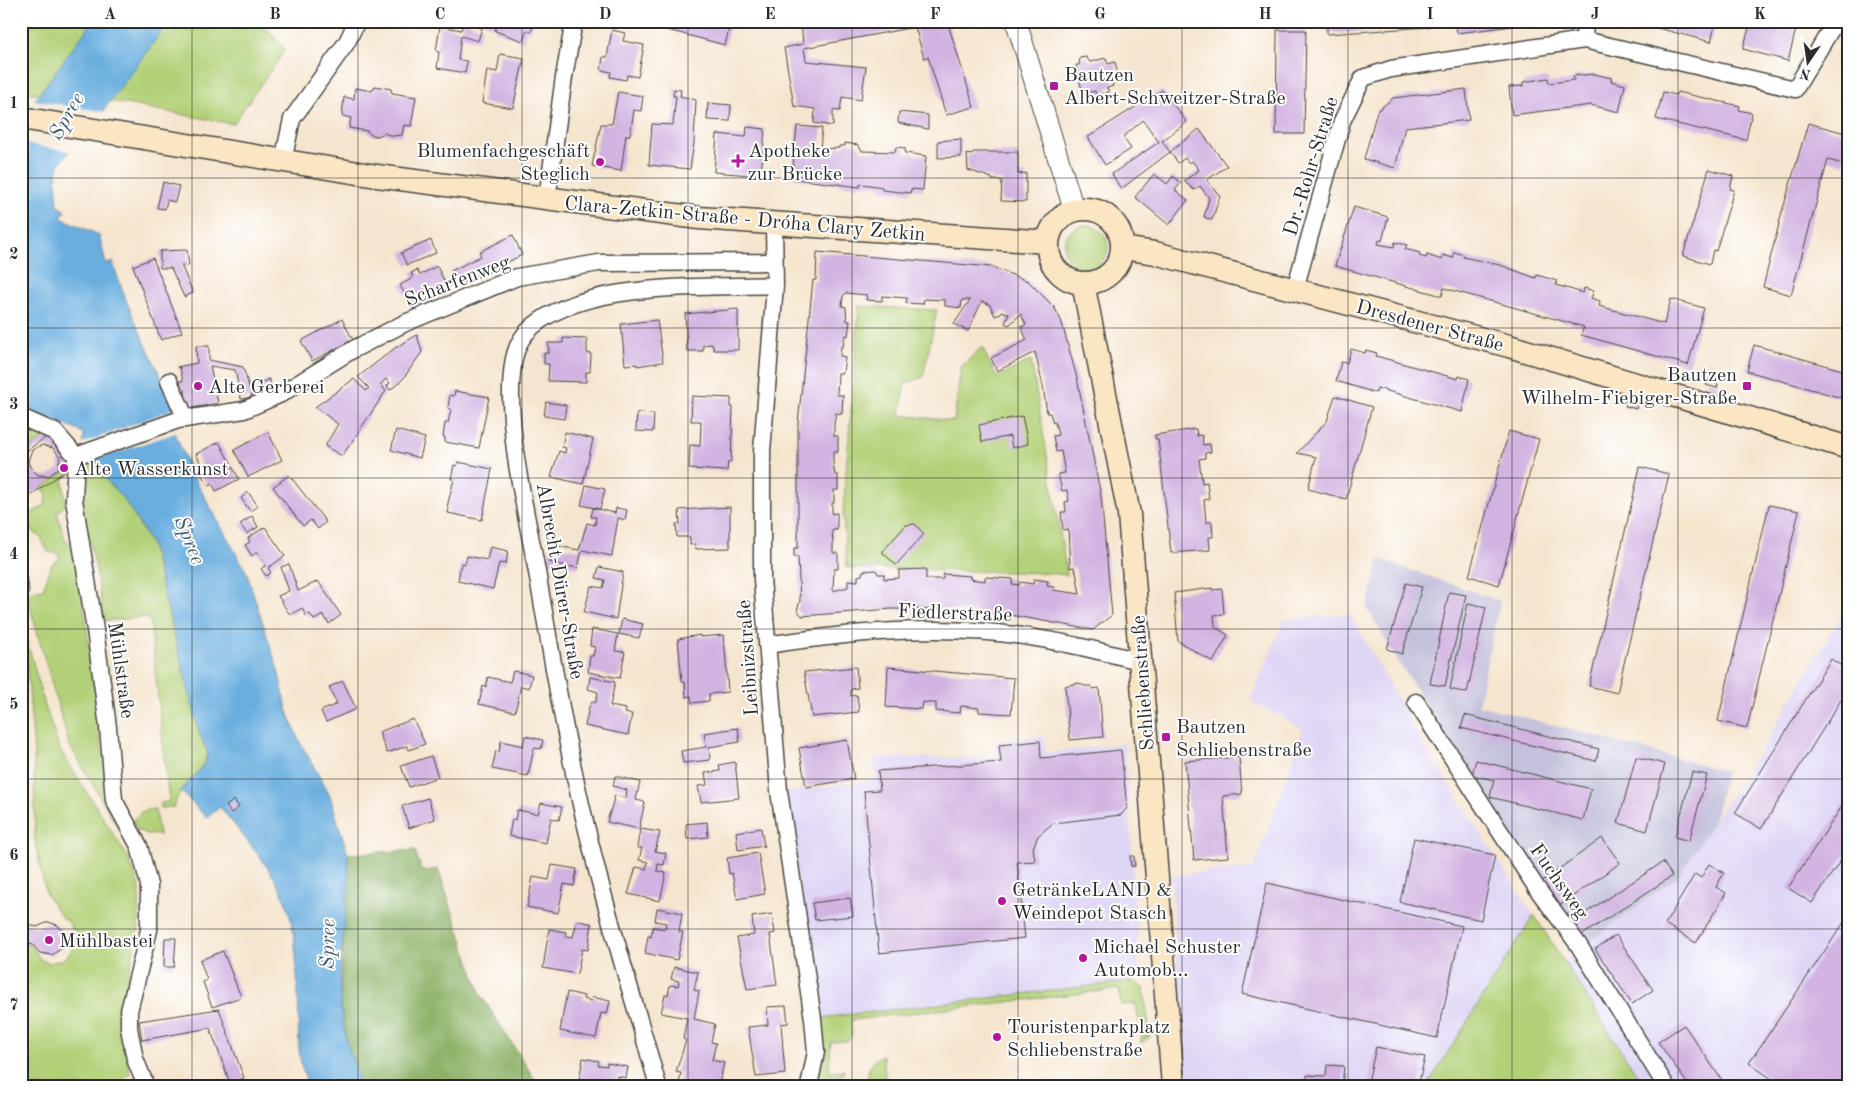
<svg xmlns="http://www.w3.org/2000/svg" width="1870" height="1107" viewBox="0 0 1870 1107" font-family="'Old Standard TT',serif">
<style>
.built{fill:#dfd5f5}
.industrial{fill:#c3c1db}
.green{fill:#b2d077;stroke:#6e7e51}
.forest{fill:#8db268;stroke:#5c6e4a}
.water{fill:#69aedf;stroke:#4a6c85}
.pier{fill:#f5e5ce}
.building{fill:#d2b3e1;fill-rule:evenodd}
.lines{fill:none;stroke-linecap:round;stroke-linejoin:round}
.minor-casing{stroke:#494743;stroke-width:19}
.tertiary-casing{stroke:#494743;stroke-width:22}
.secondary-casing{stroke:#494743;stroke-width:25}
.minor{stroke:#fff;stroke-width:16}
.tertiary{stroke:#fff;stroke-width:20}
.secondary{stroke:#fbe6c4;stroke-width:22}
.grid{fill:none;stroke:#2b2b2b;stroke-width:1;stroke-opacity:0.55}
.poi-dot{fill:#b5179e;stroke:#fff;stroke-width:2}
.labels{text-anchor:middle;stroke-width:4;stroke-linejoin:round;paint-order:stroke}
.poi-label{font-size:20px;fill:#2b2b2b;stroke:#fff;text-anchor:start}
.street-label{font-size:20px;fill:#2b2b2b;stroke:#fff}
.water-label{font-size:21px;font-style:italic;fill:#445f73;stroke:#fff}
.neatline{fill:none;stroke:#2b2b2b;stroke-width:2}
.grid-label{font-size:16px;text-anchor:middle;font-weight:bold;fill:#2b2b2b}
</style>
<rect width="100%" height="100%" fill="#fff"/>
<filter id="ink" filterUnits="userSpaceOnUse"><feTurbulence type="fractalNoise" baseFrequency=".02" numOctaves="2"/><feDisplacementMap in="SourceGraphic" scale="10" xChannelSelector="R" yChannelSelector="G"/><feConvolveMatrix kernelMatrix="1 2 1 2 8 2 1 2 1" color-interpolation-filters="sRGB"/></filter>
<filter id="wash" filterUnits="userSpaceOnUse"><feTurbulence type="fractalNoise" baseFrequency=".0096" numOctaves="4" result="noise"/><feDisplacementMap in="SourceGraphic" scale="20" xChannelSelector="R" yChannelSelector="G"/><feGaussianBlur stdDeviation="1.12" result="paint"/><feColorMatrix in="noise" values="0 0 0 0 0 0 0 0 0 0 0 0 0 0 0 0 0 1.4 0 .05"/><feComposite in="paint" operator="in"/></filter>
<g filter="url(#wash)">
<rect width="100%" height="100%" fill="#f5e5ce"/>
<path class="built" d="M1849 602V1086H1186L1171 875 1254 868 1303 729 1250 701 1284 619 1350 614 1427 751 1564 962 1678 876 1762 748Z
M1044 736 1046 753 1125 743 1139 967 1132 981 820 1018 783 792 876 780 874 757 996 758 995 741Z"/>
<path class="industrial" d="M1379 559 1500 601 1478 705 1726 771 1713 823 1678 876 1588 943 1518 848 1399 663 1367 608Z"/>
<path class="green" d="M33 21H93L39 94 21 91V43L29 36Z
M169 21H261L285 50 233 124 110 101Z
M1064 247a22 22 0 1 1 44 0a22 22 0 1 1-44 0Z
M859 306 937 310 923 377 905 384 900 415 954 421 961 367 982 347 997 378 1031 360 1067 575 1048 573 847 568 843 512Z
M21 421 49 435 21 454Z
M92 461 126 502 151 544 200 735 208 753C202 775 179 785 174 807L161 808V803L169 802 150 620 145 617 104 621 95 564 80 501 85 463Z
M71 467 63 481 66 505 57 512 65 541 76 546 109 803 123 836 69 744 26 593 43 589 52 564 58 560 60 556 56 553 48 552 41 538 28 527 26 516 45 505 47 495 42 487Z
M24 630 45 706 59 748 129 859 140 889 138 930 121 1011V1029L130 1074 113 1086H21V943L31 946 41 960 50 963 64 959 73 949 76 936 68 921 62 918 46 894 35 842 34 753Z
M21 721 24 751 23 843 21 841Z
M155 809 159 835 147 834 137 830 133 821C139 811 145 810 155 809Z
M1534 915 1644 1086H1427Z
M1132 981 1144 988 1150 1037 1141 1043V1037L1147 1036 1145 1023H1139L1136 1004 1121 1005 1119 989 851 1020 852 1035 848 1041 831 1042 829 1071 844 1070V1075L820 1076 823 1046 820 1018Z
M883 1055 886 1086H872C863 1073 870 1061 883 1055Z"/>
<path class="forest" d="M415 850 422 871 438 869 481 995 539 1086H361L346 1040 340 1001 348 854Z"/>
<path class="water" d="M93 21H169L99 117 59 164 56 179 58 206 65 211 61 218 99 235 106 264 113 262C127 314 156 359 174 409L166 413 194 478 246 571 278 670 287 709 298 738 330 796 348 854 349 883 340 963V1001L346 1040 361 1086H309C294 1058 300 1027 298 996 297 973 296 937 290 916 280 874 246 841 220 807L207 818 181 791 206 762 208 753 200 735 151 544 126 502 96 468 83 443 84 434C67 423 30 415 21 402V125L39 94Z"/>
<path class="pier" d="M33 100 105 112 73 152 21 143V120Z
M174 409 175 412 170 414 178 432 91 461 81 444Z"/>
<g id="blocks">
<path class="building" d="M464 21 482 28 478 41 461 36 458 60 467 61 465 73 437 68 439 52 436 51 440 26 461 30Z
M479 21H532L534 22 531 32 527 30 523 41 495 31 496 27Z
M670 21H731L725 45 668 30Z
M801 21H947L974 107 946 115 928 57 924 58 915 27 804 48 806 61 866 67 861 100 842 97 840 111 833 110V126L814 123 815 109 794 106 784 48 803 44Z
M1072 21H1102V26L1072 25Z
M1327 21H1429V27L1327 34Z
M1455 21H1543L1544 22 1457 33Z
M1631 21H1716L1711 42Z
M1751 21 1766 24 1767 21H1798L1788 61 1743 49Z
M612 30 625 33 623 41 644 45 638 77 627 75 626 80 610 77 611 72 601 70 603 57H607Z
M1277 30H1306L1304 134H1276Z
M500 54 524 58 513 108 482 103 487 70 497 72Z
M1086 57 1090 62 1106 58 1108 64 1115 62 1119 78 1112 80 1113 86 1107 88 1109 92 1096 96 1095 91 1083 94 1076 65H1079L1080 58Z
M1594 74 1612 78 1611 81 1625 85 1619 112 1591 105 1512 115 1509 87 1523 86V82L1548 78 1549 83 1574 80 1573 76Z
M375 86 391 89 392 93 416 97 411 126 404 125 402 135 392 136 384 133 378 136 371 135 367 131 349 128 351 118 342 116 344 97 354 99 355 88 372 91Z
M674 89 681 90 680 96 696 100 694 143 690 169 649 165 652 124 673 125 676 96H673Z
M1466 89 1469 120 1405 127 1395 168 1364 159 1377 111 1393 98Z
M1162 90 1187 122 1162 141 1170 152 1121 189 1112 174 1159 142 1143 120 1123 137 1131 149 1105 165 1088 137Z
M618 92 643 96 641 111 634 110 630 135H626L621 171 592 166 601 124H612Z
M1663 92 1676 95 1677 92 1740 106 1739 110 1752 113 1746 140 1656 119Z
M708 103 731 105 730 121 707 120Z
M899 112 928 115V129L898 123Z
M1808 123 1849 134V142L1843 164 1828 160 1791 295 1763 287 1782 212Z
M797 126 822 128 820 149 839 148V146H845V143L858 145 862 151 895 152 896 147 905 148V153L926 156 923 190 911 189 910 193 882 190V187L870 185 860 184V187L795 179 792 176Z
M747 127 765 129 761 176 714 172 717 134 746 137Z
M1199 129 1227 166 1207 180 1220 196 1212 220 1204 217 1209 198 1200 186 1194 190 1184 181 1199 170 1192 161 1189 163 1185 158 1178 163 1170 152Z
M961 139V157L938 158V141Z
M973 152H1018V174L1026 173V202L1001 201 1002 180H992V178L968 170 967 154 972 155Z
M1709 169 1733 176 1730 189 1734 190 1716 251 1713 250 1710 264 1683 256Z
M1154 174 1167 184 1173 176 1181 183 1175 190 1188 200 1169 225 1135 197Z
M163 182 179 186 175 202 167 200 165 209 157 208Z
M1354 207 1388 217 1382 241 1379 240 1378 244 1394 247 1395 242 1407 245 1405 249 1420 253 1419 256 1426 258 1427 255 1442 260 1443 255 1453 258 1454 252 1464 255 1463 257 1500 265 1536 278 1537 275 1557 281 1556 285 1583 293 1584 288 1594 291 1591 298 1600 301 1599 306 1664 324 1671 299 1704 308 1688 365 1581 335 1584 327 1444 288 1442 296 1335 266Z
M513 235 522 255 459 286 451 271 481 256 479 252Z
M431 240 436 253 407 265 401 253Z
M187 250 189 266 181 265 193 293 184 297 171 268H160V251Z
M817 252 992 267 1028 281 1054 307 1061 320 1077 378 1101 496 1112 615 1093 630 1016 616 953 610 891 609 802 616 797 610 800 601 798 557H794V548H798V423L813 280H816ZM846 293 867 295 866 300 882 301V296L907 298 906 303 923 304 924 299 945 300V306L961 308 962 300H970L954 324 968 331 982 301 990 305 995 316 1000 314 1002 311 1009 314 1005 323 1009 325 1021 314 1026 325 1021 327 1027 340 991 358 997 371 1035 352 1043 386 1047 413H1050L1053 423 1055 422 1058 435 1053 436 1056 452 1061 451 1065 473 1058 474 1062 491 1067 490 1069 501 1065 502 1066 512H1061L1063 530 1068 529 1070 568 1074 567 1076 572 1080 594 1053 590 1054 587 1047 586 1048 581 1034 579 1033 584 1020 582 1019 585 1012 584 1013 579 985 577V581L970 579V576L943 574V579H926V569L899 570V578L884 579V574H878L876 570 863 571 862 575 858 576V581L848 580V587L833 591 834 569H838V553H833V542L832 530H837V513L832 514V503H834V490H838V475H835L833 463V452H838V436H834V424L836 413 842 414 843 395H837L838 373H843L845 357 840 356 841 346 843 347 845 335 848 336 850 321H847L846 307 842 306 843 296Z
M153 258 182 332 161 340 133 266Z
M437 266 449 291 413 309 400 285 413 278 411 273 417 270 420 275Z
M738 309V350H714L712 344 703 345V351H687L685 314Z
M342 319 353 340 312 361 301 341Z
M657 320 663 362 637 366V364L625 365 621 324Z
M417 335 422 352 403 379 394 387 390 390 387 386 390 383 386 379 380 385 386 391 342 456 325 446 338 424 315 407 354 379 366 391 369 388 358 377 395 348Z
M563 338 587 339V353L591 354 590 372H586V382L548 381 549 364H544V353H549L548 343H563Z
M1754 345 1849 372V400L1747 371Z
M196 346H209V360L243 367 252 397 241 399 235 370 210 366 218 403 187 409 185 390 182 391 180 381H183L180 368 177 367 197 363Z
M1351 349 1365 353 1366 350 1377 353 1376 356 1458 379 1459 376 1469 379 1462 412 1377 388 1376 393 1336 381 1341 362 1347 363Z
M269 379 272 387 262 392 258 384Z
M1708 380 1718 384 1717 388 1706 385Z
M455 391 489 397 479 448 445 442V437H443L445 423H448L451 409 448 408 450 395 454 396Z
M692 396 731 398V407H733L731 462H728L727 471 689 469 690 445 700 446 701 421H691Z
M1335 396 1372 407 1346 499 1308 489 1316 457 1297 453 1327 421Z
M546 402 566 405 564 419 544 416Z
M1626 402 1637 405 1636 409 1625 406Z
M637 413 654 414 653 432 636 431Z
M1022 416 1028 444 1012 448 1010 436 982 442 979 425Z
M1196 429 1197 436 1202 435 1203 445 1210 444 1211 452 1205 453V458L1199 459 1202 483 1207 482 1209 499 1204 500 1206 522H1212L1213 537H1209L1210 550 1171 553 1158 439H1155V435Z
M396 430 425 438 420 458 391 450Z
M1509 431 1539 439 1499 585 1469 576Z
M268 432 282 460 248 477 234 450Z
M565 432 593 439 583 484 551 477 559 451 565 453 566 448 562 447Z
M49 435 71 467 25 499 21 494 22 454ZM42 445 53 448 60 457 58 469 49 476 38 475 30 467 28 461 32 450Z
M219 442 239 479 216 491 212 483 208 486 199 470 203 468 196 454Z
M458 462 492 469 482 520 448 513 449 508 447 507 454 479H451L454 465 457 466Z
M1640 467 1669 474 1617 693 1589 686Z
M289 475 326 522 318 529 311 520 303 526 273 487Z
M586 485 605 489 600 509 581 505Z
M248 492 258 506 250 511 241 498Z
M1769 505 1799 511 1747 728 1718 721Z
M730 507V548L696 549 695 544 690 545V537H677L676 524H680L679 510Z
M593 508 615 513 616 508 627 510 625 520 618 518 612 556 582 550 578 568 548 562 551 545 579 550 587 523 595 525 596 517H591Z
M252 516 258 527 247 534 240 524Z
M915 524 924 534 896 565 882 552 906 525Z
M265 527 285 556 268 568 271 573 266 576 261 569 266 565 257 552 252 556 245 545 250 542 248 538Z
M490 547 508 551 506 564 499 563 493 589 458 581 461 563 465 564 467 556 487 560Z
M289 564 298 591 318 581 341 615 329 624 323 615 314 620 310 614 306 616 302 608 290 615 278 596 289 591 281 567Z
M599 567 623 572 616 619 584 612 591 586 603 588 605 580 596 578Z
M21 577H28L29 593 21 594Z
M1406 583 1422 587 1402 654 1387 649Z
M1212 588V590L1222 589 1224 614 1214 615 1215 627 1228 635 1213 662 1178 641 1174 593Z
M1449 592 1466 595 1445 686 1430 684Z
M1468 603 1486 607 1467 693 1450 689Z
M622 619 643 624 639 638 619 634Z
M592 629 618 634 615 651 625 652 620 678 588 672 590 656H593L595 647 590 646Z
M700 635V637L724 635 728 692 709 694V701L692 703 691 696 686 697 685 682H682L678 639Z
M1831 659 1849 671V687L1761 829 1735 813Z
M856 667 858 688 851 689V696L857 695 859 712 812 717 804 672Z
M888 667 1014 678 1011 714 979 712V708L961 706 960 713 936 711V703H930L923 702 922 709 886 707Z
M513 671 532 675 529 688 521 686 515 712 479 704 483 686 486 687 488 677 510 682Z
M590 677 615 682 610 706 626 709 625 713 632 714 628 735 585 726 589 707 592 702H596L598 692 588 689Z
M343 681 356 709 326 722 321 711 337 704 329 687Z
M1079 683 1084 686H1091L1092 689 1099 688 1103 737 1070 740 1065 686Z
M1465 715 1599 749 1596 761 1461 728Z
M413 719 425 744 409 750 407 746 387 753 379 732Z
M738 728 740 742 709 747 710 760 683 763 681 751 706 747 704 733Z
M525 736 543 740 541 749 534 748 528 776 492 769 496 751 499 752 501 741 523 746Z
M847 740 854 779 806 787 799 748Z
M1040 741 1041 758 1121 750 1127 808 1121 815 1053 823 1038 836 1033 848 1035 861 1017 862 1025 938 879 953 864 791 880 790 878 771 1001 762 999 745Z
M431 756 438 777 409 787 401 766Z
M1239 757 1242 794 1223 796 1228 857 1194 860 1185 761Z
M1636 757 1665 764 1647 831 1618 823Z
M1476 760 1591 789 1583 820 1490 797 1494 780 1472 775Z
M735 762 739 798 701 802 698 786 707 785 705 773 720 771 719 765Z
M1692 772 1707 775 1689 841 1675 837Z
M615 776 640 782 636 800 645 802 639 829 607 822 615 795 626 798 627 790 613 786Z
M1849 796V848L1812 903 1788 888Z
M428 798 435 819 409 828 402 806Z
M234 800 239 807 231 813 226 806Z
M541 803 562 807 559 820 551 818 546 843 509 836 512 819 515 820 517 810 538 814Z
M707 822 708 837 687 839 686 824Z
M761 828 764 846 738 850 736 832Z
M640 829 660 832 655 851 666 853 664 865 658 864 657 871 666 873 660 901 628 894 636 867 646 869 648 862 639 860 642 848H637Z
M1414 838 1495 855 1481 920 1400 902Z
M1602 838 1620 863 1559 906 1541 882Z
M758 853 765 894 737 899 732 873 729 874 727 858Z
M1130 856H1134L1135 866H1131Z
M1663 862 1672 876 1579 937 1570 923Z
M1709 864 1724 873 1716 887 1726 893 1696 943 1665 924 1695 874 1701 878Z
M552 865 577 869 574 886 564 884 558 913 527 907 533 877 549 880Z
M1267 883 1462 926 1437 1038 1242 994Z
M850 898 853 916 815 920 812 903Z
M657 908 682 913 679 932H683L677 960 645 953 648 936 651 937 653 927 665 929 666 923 655 921Z
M772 914 775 933 770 934 777 985 747 989 737 938 754 935 752 917Z
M1849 915V1086H1782L1749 1063Z
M577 920 592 924 588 950 582 949 577 974 543 968 549 929 566 932 565 936 573 937Z
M21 923 37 927 48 922 58 925 65 937 63 947 52 955 40 953 33 945 21 942Z
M1616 935 1653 990 1632 1004 1595 949Z
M165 938H176L174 967H164Z
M223 951 241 997 212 1007 203 982 207 980 200 960Z
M674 967 698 972 694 990 699 991 694 1019 715 1024 711 1042 716 1043 712 1060 724 1063 719 1086 679 1084 681 1073 676 1072 686 1040 683 1039 687 1018 661 1013 665 995H668L670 985 678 986 679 981 671 979Z
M567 992 584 996 583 999 591 1001 592 997 610 1001 607 1014 601 1013 596 1038 560 1031Z
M786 1006 788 1023 781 1024 785 1074 756 1077 748 1027 768 1025 767 1007Z
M219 1009 244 1078 230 1083 210 1028 142 1040 139 1021Z
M1684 1025 1726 1086H1689L1658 1042Z
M1376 1047 1425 1057 1418 1086H1367Z
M583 1058 599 1061 598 1065 607 1066V1063L628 1067 626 1078 617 1076 615 1086H578Z
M1327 1065 1344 1066 1342 1086H1306L1307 1075 1326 1076Z"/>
</g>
</g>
<g filter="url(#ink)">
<use href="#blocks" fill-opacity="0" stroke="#494743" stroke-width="1"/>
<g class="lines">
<defs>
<path id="minor" d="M1584 40 1585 21
M283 161 292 119 347 42 357 21
M547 199 564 77 574 21
M774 224 775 285 762 451V579L779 791 813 1019 816 1052 809 1086
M1295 289 1342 121 1363 78 1391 69 1584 40 1795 89 1836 21
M169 381 186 419
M21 417 55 432 76 456
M76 456 178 420 244 410 281 394 354 349 405 323 517 277 599 263 774 262
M76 456 74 500 95 630 108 727 114 800 139 846 149 885V930L129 1011V1028L135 1059 146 1086
M767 645C859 631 955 622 1047 640 1078 645 1109 654 1140 661
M1416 702 1538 890 1578 944 1666 1086
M658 1086C636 1006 610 927 591 846 568 756 553 663 537 572 526 511 510 449 511 387 512 369 513 348 526 333 574 280 707 288 775 285"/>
<path id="tertiary" d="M1016 21 1074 210"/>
<path id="secondary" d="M21 118 377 176 699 218 1048 242
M1048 246a37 37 0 1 1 74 0a37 37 0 1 1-74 0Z
M1123 248 1155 253 1509 346 1849 448
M1083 283 1129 514 1173 1086"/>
</defs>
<use href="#minor" class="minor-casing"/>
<use href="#tertiary" class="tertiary-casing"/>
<use href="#secondary" class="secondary-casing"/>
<use href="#minor" class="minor"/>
<use href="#tertiary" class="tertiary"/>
<use href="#secondary" class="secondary"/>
</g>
</g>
<path class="grid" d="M192 21V1086M358 21V1086M522 21V1086M688 21V1086M852 21V1086M1018 21V1086M1182 21V1086M1348 21V1086M1512 21V1086M1678 21V1086M21 178H1849M21 328H1849M21 478H1849M21 629H1849M21 779H1849M21 929H1849"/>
<g class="poi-dot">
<rect x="1049" y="81" width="10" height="10" rx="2.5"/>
<path d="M735.5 153.5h5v5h5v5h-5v5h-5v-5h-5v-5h5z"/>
<circle cx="600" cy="162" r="5"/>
<circle cx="198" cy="386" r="5"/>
<rect x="1742" y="381" width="10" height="10" rx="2.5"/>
<circle cx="64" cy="468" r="5"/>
<rect x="1161" y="732" width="10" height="10" rx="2.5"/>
<circle cx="1002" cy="901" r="5"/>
<circle cx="49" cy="940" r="5"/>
<circle cx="1083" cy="958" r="5"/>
<circle cx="997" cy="1037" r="5"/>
</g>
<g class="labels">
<g class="poi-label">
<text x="1064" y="81">Bautzen<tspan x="1064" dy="23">Albert-Schweitzer-Straße</tspan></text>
<text x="590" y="157" text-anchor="end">Blumenfachgeschäft<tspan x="590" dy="23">Steglich</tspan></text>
<text x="748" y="157">Apotheke<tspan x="748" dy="23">zur Brücke</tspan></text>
<text x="1737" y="381" text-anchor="end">Bautzen<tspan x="1737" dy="23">Wilhelm-Fiebiger-Straße</tspan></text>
<text x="208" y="393">Alte Gerberei</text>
<text x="74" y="475">Alte Wasserkunst</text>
<text x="1176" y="733">Bautzen<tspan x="1176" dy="23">Schliebenstraße</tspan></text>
<text x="1012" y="896">GetränkeLAND &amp;<tspan x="1012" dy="23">Weindepot Stasch</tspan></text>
<text x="59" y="947">Mühlbastei</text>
<text x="1093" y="953">Michael Schuster<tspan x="1093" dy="23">Automob...</tspan></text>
<text x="1007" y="1033">Touristenparkplatz<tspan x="1007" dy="23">Schliebenstraße</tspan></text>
</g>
<g class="street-label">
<text transform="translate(1310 166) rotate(-73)" y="7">Dr.-Rohr-Straße</text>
<text transform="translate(745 218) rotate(5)" y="7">Clara-Zetkin-Straße - Dróha Clary Zetkin</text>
<text transform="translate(457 280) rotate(-21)" y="7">Scharfenweg</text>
<text transform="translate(1430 325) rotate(15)" y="7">Dresdener Straße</text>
<text transform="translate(561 581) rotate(80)" y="7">Albrecht-Dürer-Straße</text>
<text transform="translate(955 612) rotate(2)" y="7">Fiedlerstraße</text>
<text transform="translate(747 658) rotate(-94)" y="7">Leibnizstraße</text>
<text transform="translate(122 670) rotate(82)" y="7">Mühlstraße</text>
<text transform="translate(1142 683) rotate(-94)" y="7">Schliebenstraße</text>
<text transform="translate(1560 881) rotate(55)" y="7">Fuchsweg</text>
</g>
<g class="water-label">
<text transform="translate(66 116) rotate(-60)" y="7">Spree</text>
<text transform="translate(190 540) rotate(68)" y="7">Spree</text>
<text transform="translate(327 944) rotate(-89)" y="7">Spree</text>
</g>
</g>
<rect width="1870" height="1107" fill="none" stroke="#fff" stroke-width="55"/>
<g transform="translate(1808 62) rotate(193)" stroke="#ffffff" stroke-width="4" paint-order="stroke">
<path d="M0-4L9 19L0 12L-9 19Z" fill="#2b2b2b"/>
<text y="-8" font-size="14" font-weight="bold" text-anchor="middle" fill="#2b2b2b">N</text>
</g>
<rect x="28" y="28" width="1814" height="1052" class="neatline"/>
<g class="grid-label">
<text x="110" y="19">A</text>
<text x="275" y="19">B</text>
<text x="440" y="19">C</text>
<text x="605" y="19">D</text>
<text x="770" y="19">E</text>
<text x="935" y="19">F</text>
<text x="1100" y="19">G</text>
<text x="1265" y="19">H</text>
<text x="1430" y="19">I</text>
<text x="1595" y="19">J</text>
<text x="1760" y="19">K</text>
<text x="14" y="108">1</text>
<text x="14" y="259">2</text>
<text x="14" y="409">3</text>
<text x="14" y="559">4</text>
<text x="14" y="709">5</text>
<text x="14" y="860">6</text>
<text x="14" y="1010">7</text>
</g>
</svg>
